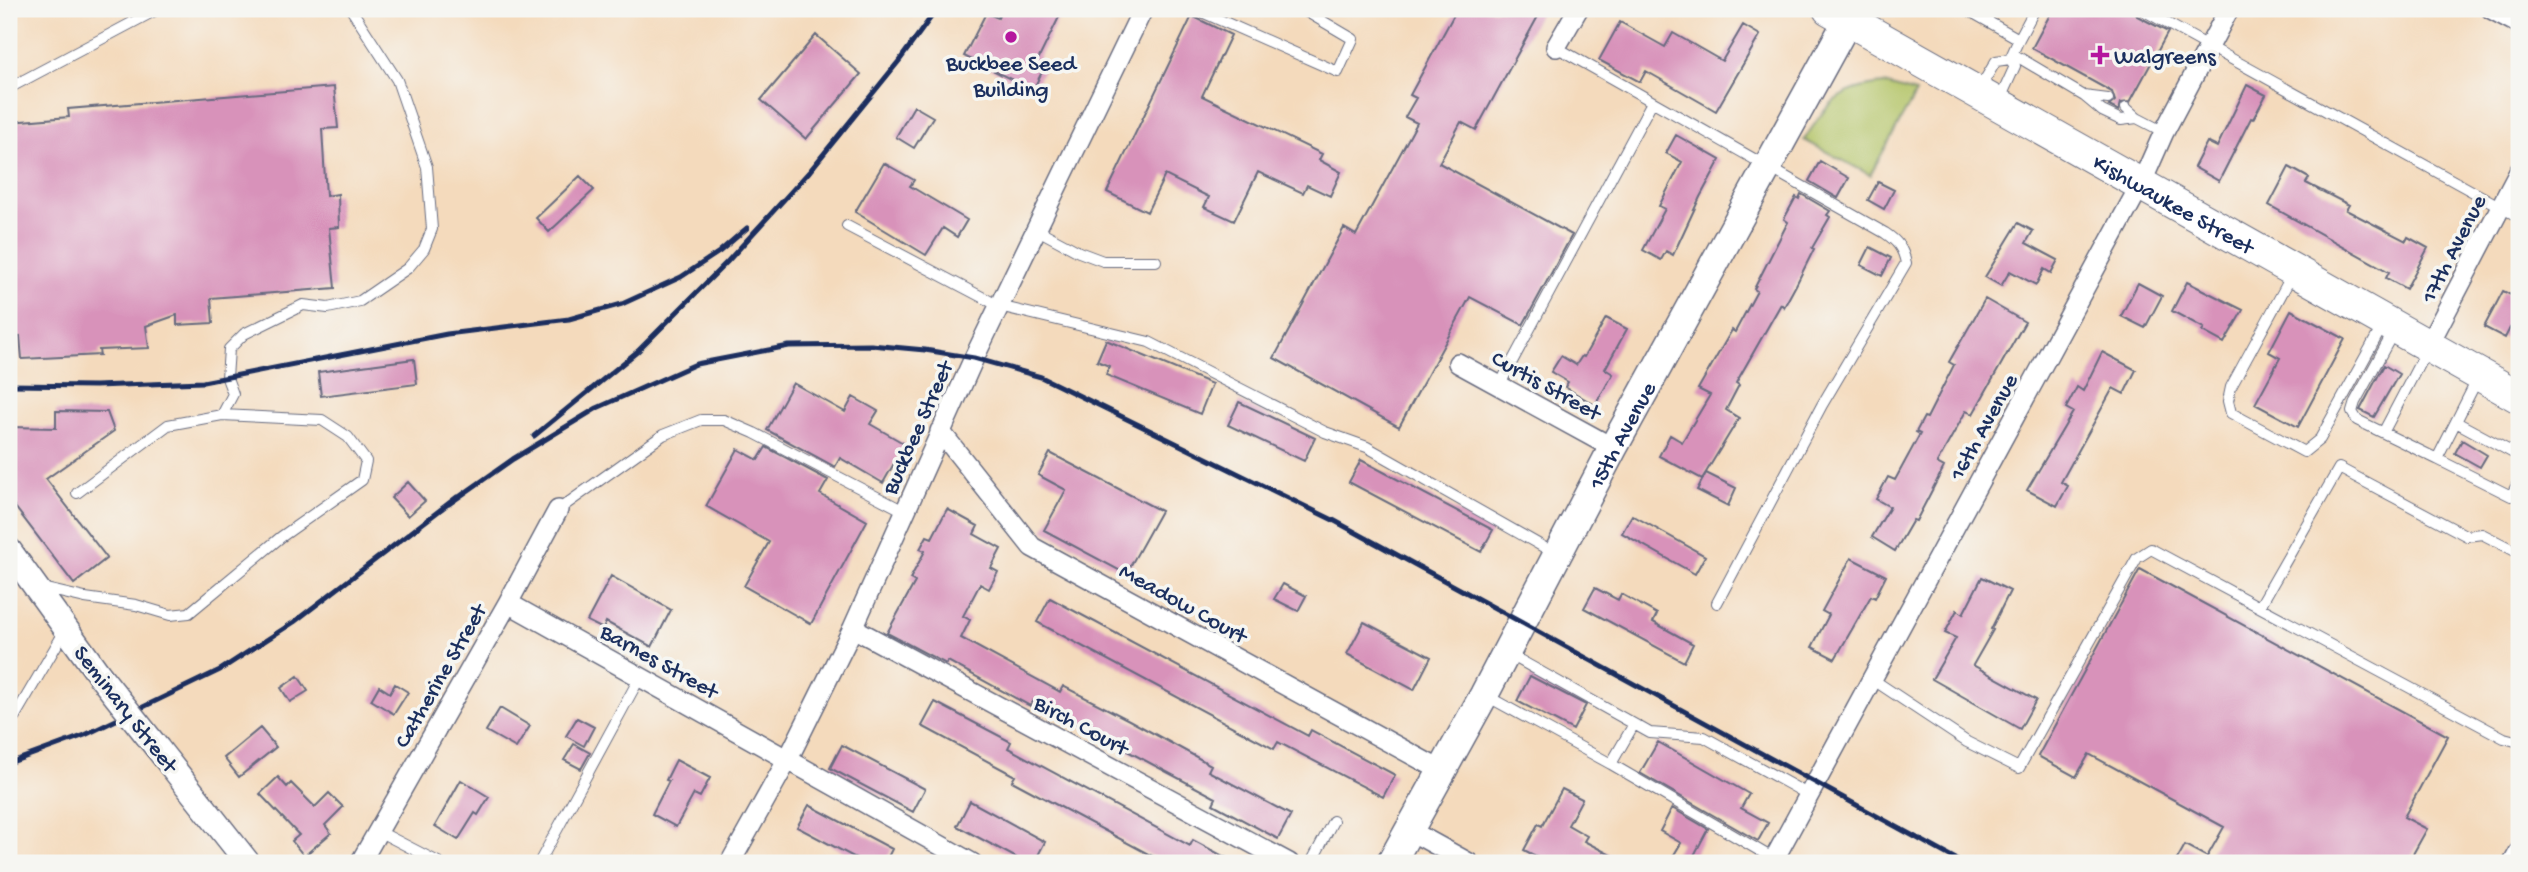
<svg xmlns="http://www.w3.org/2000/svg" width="2528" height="872" viewBox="0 0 2528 872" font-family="'Gochi Hand',sans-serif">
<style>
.green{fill:#b4c467;stroke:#687a62;stroke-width:2}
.building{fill:#d892ba}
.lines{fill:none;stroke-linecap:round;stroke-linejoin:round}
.service-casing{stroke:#676b7f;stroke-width:12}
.minor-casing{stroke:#676b7f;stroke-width:22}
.tertiary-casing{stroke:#676b7f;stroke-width:27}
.secondary-casing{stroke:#676b7f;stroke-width:31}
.primary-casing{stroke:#676b7f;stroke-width:34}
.service{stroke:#fff;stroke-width:10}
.minor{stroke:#fff;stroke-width:19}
.tertiary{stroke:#fff;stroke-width:24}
.secondary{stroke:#fff;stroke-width:28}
.primary{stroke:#fff;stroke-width:32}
.rail{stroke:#1b2f5e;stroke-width:5}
.tertiary-bridge-casing{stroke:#676b7f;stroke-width:27;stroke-linecap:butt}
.tertiary-bridge{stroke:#fff;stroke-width:24}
.poi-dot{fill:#b5179e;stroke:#f6f6f2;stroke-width:2.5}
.labels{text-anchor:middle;stroke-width:7;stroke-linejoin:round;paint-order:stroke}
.poi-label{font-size:23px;fill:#1b2f5e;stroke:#f6f6f2;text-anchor:start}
.street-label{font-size:23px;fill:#1b2f5e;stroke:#f6f6f2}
</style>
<rect width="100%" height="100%" fill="#f6f6f2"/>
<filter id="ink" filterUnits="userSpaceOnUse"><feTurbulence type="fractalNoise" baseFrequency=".0143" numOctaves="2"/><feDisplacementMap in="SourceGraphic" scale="14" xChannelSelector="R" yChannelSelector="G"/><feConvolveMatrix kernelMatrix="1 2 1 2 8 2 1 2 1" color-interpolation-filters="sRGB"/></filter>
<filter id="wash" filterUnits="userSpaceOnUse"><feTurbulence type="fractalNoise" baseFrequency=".00686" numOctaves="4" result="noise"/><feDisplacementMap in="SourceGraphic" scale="28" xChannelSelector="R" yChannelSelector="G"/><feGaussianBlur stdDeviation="1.57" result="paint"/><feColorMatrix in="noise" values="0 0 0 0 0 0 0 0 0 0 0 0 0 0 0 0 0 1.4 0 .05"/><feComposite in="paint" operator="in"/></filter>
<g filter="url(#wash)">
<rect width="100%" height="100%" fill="#f4dabc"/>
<path class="green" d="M1884 84 1916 93 1870 175 1804 140C1829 102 1837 89 1884 84Z"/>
<g id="blocks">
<path class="building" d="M1002 9H1063L1035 66 1043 70 1033 90 964 56 986 13 998 18Z
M1457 9H1542L1476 130 1461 122 1439 163 1572 235 1523 325 1470 297 1399 427 1274 358 1344 228 1356 235 1417 123 1405 117 1416 98 1410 95Z
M2053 9H2134L2137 16 2168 32 2130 102 2121 103 2119 111 2109 106 2115 101 2112 92 2032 48Z
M1192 16 1231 35 1202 96 1322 154 1319 160 1341 172 1330 196 1307 185 1303 193 1258 172 1234 221 1204 207 1209 197 1165 175 1147 212 1107 192Z
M1620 22 1665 47 1673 33 1722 61 1743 25 1760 35 1716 111 1646 71 1640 82 1599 60Z
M816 35 861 74 806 139 761 100Z
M2247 85 2266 95 2253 119 2251 118 2219 181 2194 167 2207 142 2217 147Z
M334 87 338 128 322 129 326 196 338 194 339 227 329 228 335 288 211 298 213 323 177 325V315L146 326 149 348 99 350 100 355 22 359 20 336 9 338 10 122 69 117 68 109Z
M914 106 933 117 914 148 896 137Z
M1676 135 1720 160 1700 197 1673 255 1666 251 1661 260 1643 250 1665 209 1659 206 1682 162 1666 153Z
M1820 161 1849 178 1838 198 1809 181Z
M884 163 914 180 910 186 967 220 957 237 943 228 926 255 855 212Z
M2289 167 2309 178 2306 183 2349 205 2346 210 2406 241 2408 237 2428 248 2406 289 2386 278 2389 272 2269 205Z
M580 176 594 190 549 232 536 218Z
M1878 182 1894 190 1884 209 1868 200Z
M1801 194 1830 211 1827 215 1830 217 1812 248 1814 249 1796 285 1784 307 1781 304 1736 383 1739 385 1726 410 1739 418 1702 479 1659 456 1670 435 1682 442 1710 395 1698 389 1732 330 1735 332 1757 291 1754 289 1788 222 1784 219 1796 197 1799 199Z
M2018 223 2033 231 2026 243 2058 260 2051 273 2044 269 2036 285 2010 271 2001 286 1985 277Z
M1870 247 1891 258 1882 276 1861 265Z
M2187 282 2243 310 2224 343 2202 331 2204 328 2172 311Z
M2138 283 2162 296 2145 328 2121 316Z
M2503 291 2519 299V333L2510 328 2505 338 2484 327Z
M1985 299 2025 322 1973 414 1966 411 1937 463 1944 467 1928 498 1916 521 1913 520 1895 551 1872 537 1890 507 1876 499 1888 477 1895 480 1920 434 1916 432 1924 417 1927 418 1954 365 1949 362Z
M2291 310 2345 339 2298 427 2255 404 2280 358 2269 352Z
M1606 318 1627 329 1605 369 1613 374 1595 405 1565 387 1568 382 1551 372 1561 356 1576 365 1582 356 1584 357Z
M1106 340 1212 384 1200 414 1106 375 1109 366 1097 361Z
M2102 352 2136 370 2124 394 2113 388 2061 482 2068 486 2057 506 2027 490 2073 412 2066 408 2077 387 2083 391Z
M414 359 417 384 321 396 318 372Z
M2384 365 2399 374 2374 417 2360 410Z
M793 383 845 412 853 397 878 411 870 424 905 444 883 483 840 458 835 467 767 430Z
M1239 402 1315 438 1304 461 1228 425Z
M56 411 107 412 114 431 46 479 107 558 74 584 9 499V427L56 428Z
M2462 440 2487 455 2480 467 2455 453Z
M766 447 828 480 820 494 867 521 811 624 744 586 769 542 706 506 738 449 758 460Z
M1050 453 1161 511 1126 574 1044 530 1066 490 1038 475Z
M1361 460 1493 530 1481 552 1349 482Z
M1706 473 1736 488 1728 506 1697 490Z
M408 482 425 501 408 516 391 498Z
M947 509 978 526 974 534 1001 549 991 568 998 572 989 589 980 584 963 616 970 620 961 638 1060 692 1063 686 1129 720 1211 765 1208 771 1291 815 1278 839 1213 804 1216 798 1133 754 1033 701 1030 706 948 661 946 664 887 633 915 582 910 579 925 551 920 549 927 536 932 538Z
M1632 515 1705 556 1695 574 1622 533Z
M1851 558 1886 576 1875 598 1871 596 1835 659 1812 647 1829 615 1822 611Z
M2140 569 2448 736 2404 817 2427 829 2408 863H2175L2185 845 2207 857 2224 827 2089 754 2076 777 2038 756Z
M611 576 671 610 652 647 606 622 603 629 587 621Z
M1982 577 2010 591 1991 629 1993 630 1973 665 2036 700 2020 729 1932 679 1956 638 1945 633 1957 610 1963 614Z
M1283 584 1306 596 1298 611 1274 599Z
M1595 588 1618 600 1621 594 1657 614 1653 622 1693 644 1684 662 1584 608Z
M1050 598 1308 736 1311 730 1395 775 1383 797 1278 742 1274 749 1037 622Z
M1364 622 1431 657 1414 690 1347 654Z
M298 676 308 691 290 702 281 688Z
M1530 676 1586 705 1573 730 1517 701Z
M395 684 408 692 394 714 371 700 379 686 390 693Z
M935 702 1011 742 1008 748 1190 846 1193 840 1236 863H1165L1012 781 1015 776 922 726Z
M500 708 530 726 516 748 486 731Z
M577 718 594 727 584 746 566 736Z
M260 728 276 747 239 777 224 758Z
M1658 742 1749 794 1741 808 1768 823 1758 841 1640 773Z
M574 744 590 753 581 769 564 760Z
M842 745 925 789 913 812 830 768Z
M676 760 710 778 700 797 694 794 676 827 652 814 669 781 666 780Z
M278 777 287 787 291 783 315 807 329 793 343 807 325 825 331 833 304 856 292 841 299 835 260 794Z
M461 780 489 797 478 815 475 813 458 840 435 826Z
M1562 789 1582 799 1568 825 1587 836 1584 841 1626 863H1549L1524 850 1538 824 1542 826Z
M970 801 1045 842 1034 863H1026L957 826Z
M809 805 892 849 885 863H865L797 827Z
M1672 808 1708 829 1690 863H1669L1681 843 1660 831Z"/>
</g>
</g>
<g filter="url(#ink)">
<use href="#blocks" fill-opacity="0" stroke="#676b7f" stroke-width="2"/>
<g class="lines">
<defs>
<path id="service" d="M1195 9 1338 72 1353 39 1302 9
M1966 9 2019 39 2010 59
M2141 9 2519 217
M2019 39 2035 9
M1556 47 1885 233C1897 241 1903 248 1906 263L1822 405 1717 603
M2013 54 2084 96 2102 111 2121 120 2137 118
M9 88 158 9
M1980 88 1996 61 2010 59
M2084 96 2108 99
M2000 99 2015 66 2010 59
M2126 108 2137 118 2164 132
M847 226 999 306 1149 342 1325 432 1367 447 1554 553
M1036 229 1079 252 1103 261H1156
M2292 275 2231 387 2228 401 2231 413 2304 452 2320 439 2383 325
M2394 331 2355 402 2352 412 2357 420 2437 459
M2477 380 2437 459 2511 496 2519 481
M1499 386 1652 102
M2456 422 2519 456
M2384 431 2426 351
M77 493 168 425 222 415 233 394 227 378 229 349 244 334 303 305 328 308 360 301 408 268 424 249 432 229 427 167 397 80 351 9
M558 510 663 435 701 420H724L754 433 904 511
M42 588 85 598 136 605 170 615 189 613 281 537 362 480 366 461 348 437 322 420 222 415
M2260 606 2339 468 2467 536 2482 534 2519 553
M1507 653 1650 733 1704 737 1809 795
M1872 679 1967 742 2019 768 2137 558 2151 549 2504 738 2519 742
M1485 695 1611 764 1774 859
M9 722 15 716 66 629
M1611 764 1634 724
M378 831 440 863
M539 863 640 677
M1311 863 1333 821"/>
<path id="minor" d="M2491 9 2519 24
M1556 47 1578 9
M2428 346 2519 172
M1458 363 1613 448
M940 431 1032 547 1442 771
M508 603 972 863
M853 628 1289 863
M1409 830 1469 863
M360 863 508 603 558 510
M730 863 788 759 853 628 974 358 1143 9
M1772 863 2141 184 2164 132 2229 9
M2513 863 2519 852"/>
<path id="tertiary" d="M9 550 100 676
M158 749 248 863"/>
<g id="secondary">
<path id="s1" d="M1391 863 1484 695 1613 448 1854 9"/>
</g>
<g id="primary">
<path id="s2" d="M1829 9 2519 397"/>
</g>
</defs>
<use href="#service" class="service-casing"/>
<use href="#minor" class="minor-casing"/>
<use href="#tertiary" class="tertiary-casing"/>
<use href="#secondary" class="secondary-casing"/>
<use href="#primary" class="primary-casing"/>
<use href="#service" class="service"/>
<use href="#minor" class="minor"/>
<use href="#tertiary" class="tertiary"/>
<use href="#secondary" class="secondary"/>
<use href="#primary" class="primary"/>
<path class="rail" d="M9 385 95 386 203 382 447 334 569 319 622 304 681 277 719 252 747 228
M534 436 638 351 727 262 809 172 899 61 937 9
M449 504 513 459 597 408 696 364 789 346 871 345 925 350 974 358 1041 377 1333 520 1963 863
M9 763 85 735 220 670 294 622 457 497"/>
<defs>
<path id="tertiary-bridge" d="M100 676 158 749"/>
</defs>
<use href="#tertiary-bridge" class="tertiary-bridge-casing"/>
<use href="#tertiary-bridge" class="tertiary-bridge"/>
</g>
</g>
<g class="poi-dot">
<circle cx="1011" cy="37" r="7"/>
<path d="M2096.5 44.5h7v7h7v7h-7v7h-7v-7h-7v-7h7z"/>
</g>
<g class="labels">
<g class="poi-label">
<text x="2114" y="63">Walgreens</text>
<text x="1011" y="70" text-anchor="middle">Buckbee Seed<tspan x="1011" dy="26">Building</tspan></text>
</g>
<g class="street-label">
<text dy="8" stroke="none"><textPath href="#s2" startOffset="396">Kishwaukee Street</textPath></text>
<text transform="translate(2452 248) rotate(-63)" y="8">17th Avenue</text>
<text transform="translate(1547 384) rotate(29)" y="8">Curtis Street</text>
<text transform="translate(1982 426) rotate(-61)" y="8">16th Avenue</text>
<text transform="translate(916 427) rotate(-66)" y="8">Buckbee Street</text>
<text dy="8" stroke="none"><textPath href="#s1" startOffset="486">15th Avenue</textPath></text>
<text transform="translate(1184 602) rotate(29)" y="8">Meadow Court</text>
<text transform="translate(660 660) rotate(29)" y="8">Barnes Street</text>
<text transform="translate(439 675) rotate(-60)" y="8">Catherine Street</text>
<text transform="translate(127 708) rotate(52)" y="8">Seminary Street</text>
<text transform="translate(1082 724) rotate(28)" y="8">Birch Court</text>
</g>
</g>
<rect width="2528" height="872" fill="none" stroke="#f6f6f2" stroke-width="35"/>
</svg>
